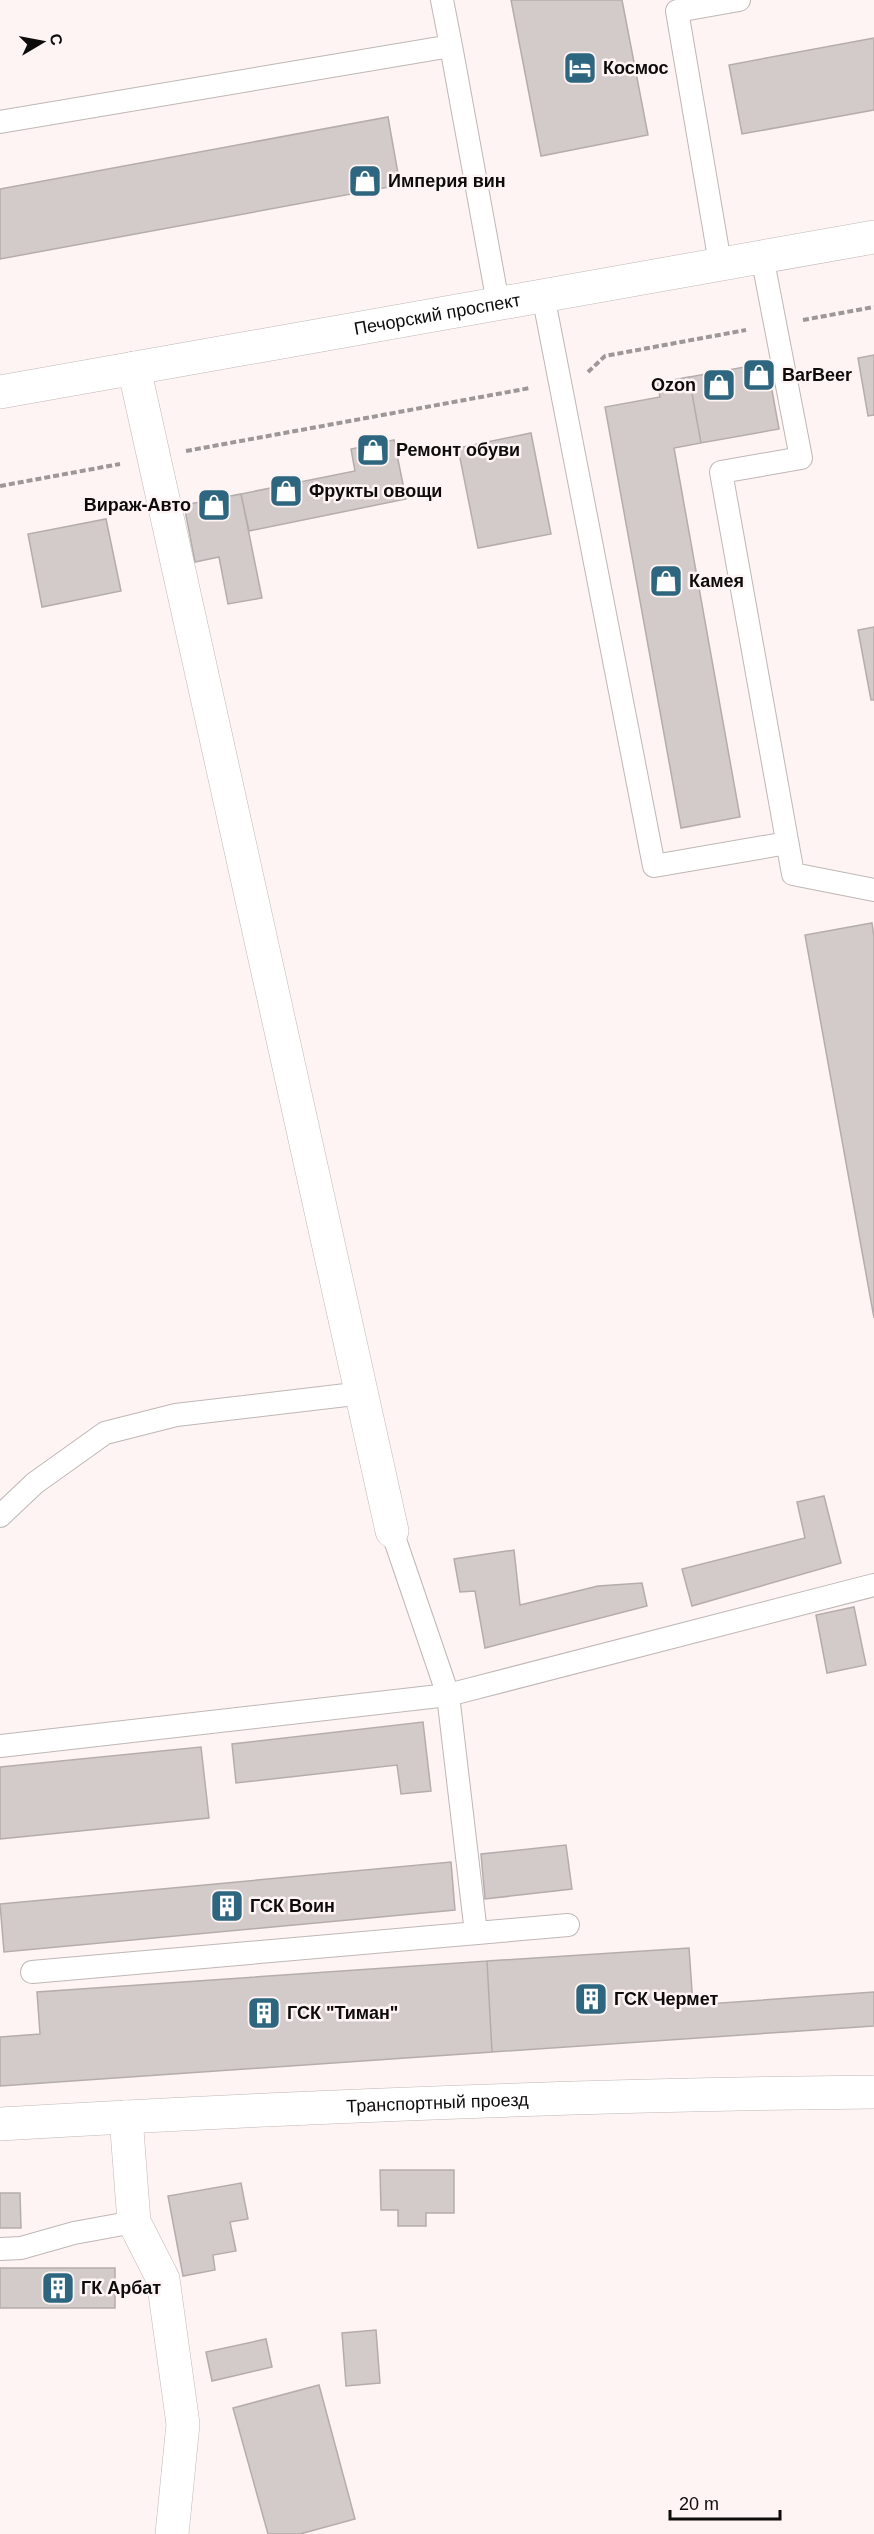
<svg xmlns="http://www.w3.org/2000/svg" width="874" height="2534" viewBox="0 0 874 2534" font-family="Arial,sans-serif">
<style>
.building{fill:#d3caca;stroke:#b5adac;stroke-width:1.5}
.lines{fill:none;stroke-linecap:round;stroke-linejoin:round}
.lane-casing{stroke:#bfb7b6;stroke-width:24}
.street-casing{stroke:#bfb7b6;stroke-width:34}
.secondary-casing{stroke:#bfb7b6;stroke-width:34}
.path{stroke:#9e9797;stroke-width:4;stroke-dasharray:6 3;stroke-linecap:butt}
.lane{stroke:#fff;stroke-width:22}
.street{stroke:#fff;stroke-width:33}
.secondary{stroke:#fff;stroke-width:33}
.labels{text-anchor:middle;stroke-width:5;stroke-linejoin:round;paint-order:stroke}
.poi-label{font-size:18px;font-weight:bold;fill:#0e0b0b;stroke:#fdf4f3;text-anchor:start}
.street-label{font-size:18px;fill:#0e0b0b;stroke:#fdf4f3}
</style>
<rect width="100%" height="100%" fill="#fdf4f3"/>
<path class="building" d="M511 0H622L648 135 541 156Z
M874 38V110L742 134 729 65Z
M388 117 400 185 0 259V189Z
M874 355V415L868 416 858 358Z
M767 363 779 429 701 443 689 377Z
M689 377 701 443 674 448 740 817 681 828 605 407 660 397 657 383Z
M531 433 551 534 478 548 458 448Z
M394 440 406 499 249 531 241 494 355 471 351 449Z
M241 494 262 598 228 604 219 557 195 562 184 505Z
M106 519 121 591 42 607 28 534Z
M874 627V700H871L858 630Z
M872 923 874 937V1318L805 935Z
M824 1496 841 1563 692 1606 682 1569 805 1538 797 1502Z
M514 1550 520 1605 598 1586 642 1583 647 1606 485 1648 475 1591 460 1592 454 1559Z
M854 1607 866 1665 827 1673 816 1615Z
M423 1722 431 1791 401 1794 397 1765 236 1783 232 1744Z
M201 1747 209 1818 0 1839V1767Z
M566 1845 572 1889 485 1899 481 1854Z
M451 1862 455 1910 4 1952 0 1904Z
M689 1948 693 2005 874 1992V2026L492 2052 487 1961Z
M487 1961 492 2052 0 2086V2037L40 2034 37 1992Z
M380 2170H454V2213H426V2226H398V2210H381Z
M241 2183 248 2219 230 2222 236 2251 213 2255 215 2270 183 2276 168 2196Z
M0 2193H20L21 2228H0Z
M0 2268H115V2308H0Z
M376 2330 380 2383 346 2386 342 2333Z
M266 2339 272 2367 212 2381 206 2352Z
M319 2385 355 2519 300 2534H268L233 2408Z"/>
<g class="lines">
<defs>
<path id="lane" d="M451 46 498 303
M0 122 451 46 442 0
M762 256 801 458 721 472 793 874 874 890
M720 263 677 11 739 0
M543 295 654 866 787 843
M0 1516 35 1483 105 1433 176 1415 363 1393
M392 1531 448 1695 476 1933
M0 1746 448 1695 874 1585
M32 1972 568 1925
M0 2249 21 2248 74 2233 134 2222"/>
<g id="street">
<path d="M134 368 392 1531"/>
<path d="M126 2117 134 2222 163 2279 183 2424 172 2534"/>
<path id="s1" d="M0 2124C291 2107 583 2095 874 2092"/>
</g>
<g id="secondary">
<path id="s2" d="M0 392 874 237"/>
</g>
</defs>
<use href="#lane" class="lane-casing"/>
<use href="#street" class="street-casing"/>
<use href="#secondary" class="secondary-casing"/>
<path class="path" d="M803 320 874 307
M588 372 605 356 746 330
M186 451 530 388
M0 486 120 464"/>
<use href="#lane" class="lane"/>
<use href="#street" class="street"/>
<use href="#secondary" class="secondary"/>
</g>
<defs>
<symbol id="hotel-square" viewBox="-11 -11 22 22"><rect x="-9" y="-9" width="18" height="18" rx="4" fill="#2e6680" stroke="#fdf4f3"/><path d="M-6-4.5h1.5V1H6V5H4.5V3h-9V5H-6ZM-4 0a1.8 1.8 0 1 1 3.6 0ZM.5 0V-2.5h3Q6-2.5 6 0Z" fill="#fff"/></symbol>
<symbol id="shop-square" viewBox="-11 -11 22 22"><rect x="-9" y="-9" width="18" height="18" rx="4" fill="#2e6680" stroke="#fdf4f3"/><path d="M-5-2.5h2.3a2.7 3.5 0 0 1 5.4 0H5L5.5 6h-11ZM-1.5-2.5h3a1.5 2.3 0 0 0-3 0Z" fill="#fff"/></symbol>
<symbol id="building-square" viewBox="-11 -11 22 22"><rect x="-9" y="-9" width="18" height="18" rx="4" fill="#2e6680" stroke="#fdf4f3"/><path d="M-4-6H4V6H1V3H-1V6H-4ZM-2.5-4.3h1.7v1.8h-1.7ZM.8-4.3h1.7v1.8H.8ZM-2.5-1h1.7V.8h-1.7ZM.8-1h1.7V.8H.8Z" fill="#fff"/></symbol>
</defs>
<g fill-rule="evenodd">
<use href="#hotel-square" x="561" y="49" width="38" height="38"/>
<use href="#shop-square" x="346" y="162" width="38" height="38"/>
<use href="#shop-square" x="740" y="356" width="38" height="38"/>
<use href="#shop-square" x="700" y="366" width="38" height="38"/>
<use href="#shop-square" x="354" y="431" width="38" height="38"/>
<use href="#shop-square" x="267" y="472" width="38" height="38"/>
<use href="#shop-square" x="195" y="486" width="38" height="38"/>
<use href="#shop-square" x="647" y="562" width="38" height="38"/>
<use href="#building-square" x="208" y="1887" width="38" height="38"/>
<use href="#building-square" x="572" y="1980" width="38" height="38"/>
<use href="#building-square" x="245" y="1994" width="38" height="38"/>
<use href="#building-square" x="39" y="2269" width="38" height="38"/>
</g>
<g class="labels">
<g class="poi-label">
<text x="603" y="74">Космос</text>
<text x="388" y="187">Империя вин</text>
<text x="782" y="381">BarBeer</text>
<text x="696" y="391" text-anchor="end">Ozon</text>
<text x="396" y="456">Ремонт обуви</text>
<text x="309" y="497">Фрукты овощи</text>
<text x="191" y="511" text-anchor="end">Вираж-Авто</text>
<text x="689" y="587">Камея</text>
<text x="250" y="1912">ГСК Воин</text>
<text x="614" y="2005">ГСК Чермет</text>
<text x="287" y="2019">ГСК "Тиман"</text>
<text x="81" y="2294">ГК Арбат</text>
</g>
<g class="street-label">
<text dy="6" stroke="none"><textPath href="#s2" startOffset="444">Печорский проспект</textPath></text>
<text dy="6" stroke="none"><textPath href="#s1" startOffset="438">Транспортный проезд</textPath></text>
</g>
</g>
<g transform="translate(42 42) rotate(80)" stroke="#fdf4f3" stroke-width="4.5" paint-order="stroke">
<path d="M0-4.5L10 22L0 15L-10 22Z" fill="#0e0b0b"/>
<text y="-9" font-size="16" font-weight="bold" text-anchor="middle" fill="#0e0b0b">С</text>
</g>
<path d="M670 2510v9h110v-9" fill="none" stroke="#0e0b0b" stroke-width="3"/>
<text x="679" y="2510" font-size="18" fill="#0e0b0b" stroke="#fdf4f3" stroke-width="4.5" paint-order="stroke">20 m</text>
</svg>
